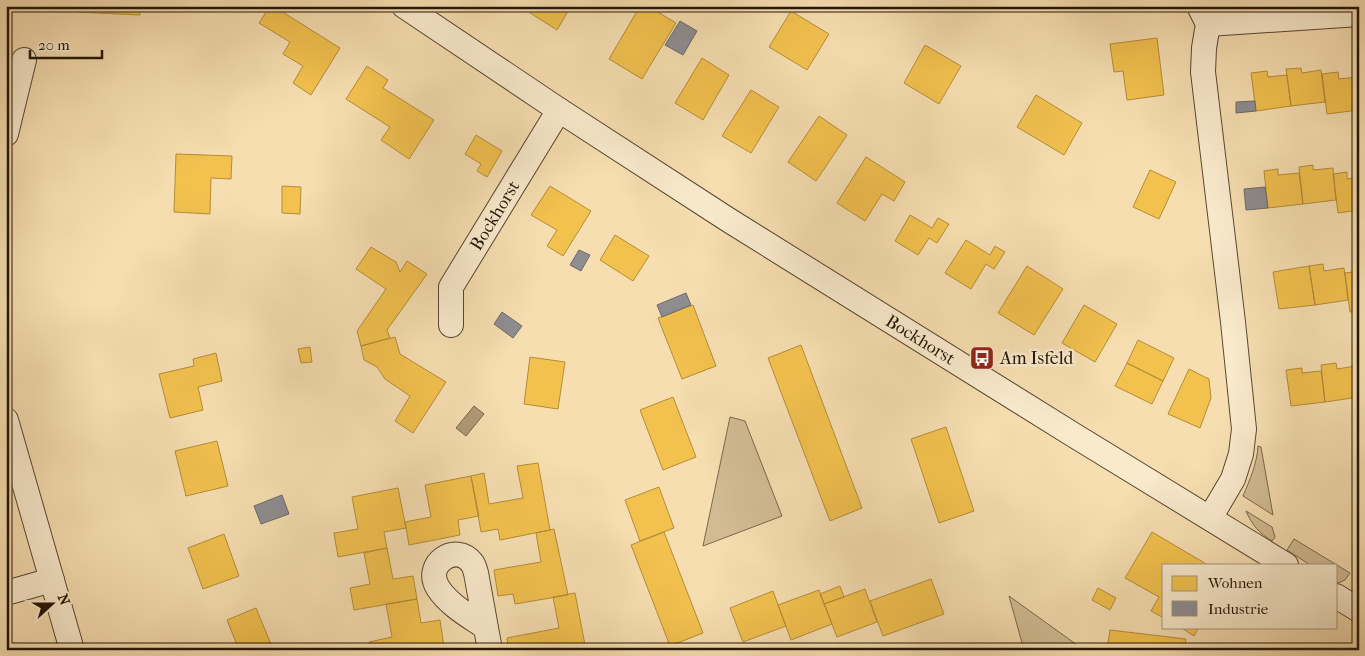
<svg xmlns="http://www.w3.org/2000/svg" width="1365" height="656" viewBox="0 0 1365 656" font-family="'IM FELL French Canon',serif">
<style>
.green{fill:#d2bc94;stroke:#7b684d}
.water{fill:#af9a77;stroke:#77654a}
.homes{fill:#f2c14e;stroke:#b48d38}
.industry{fill:#8d8d92;stroke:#6e6968}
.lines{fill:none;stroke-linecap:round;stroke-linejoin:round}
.minor-casing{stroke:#584731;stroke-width:26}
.minor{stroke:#f9eacc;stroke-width:24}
.labels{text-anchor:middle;stroke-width:5;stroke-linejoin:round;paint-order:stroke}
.street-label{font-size:18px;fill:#241506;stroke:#f9eacc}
.poi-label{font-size:18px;fill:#241506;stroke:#f9eacc;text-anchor:start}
</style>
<rect width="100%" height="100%" fill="#f6deb1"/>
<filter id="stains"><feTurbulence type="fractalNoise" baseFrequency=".004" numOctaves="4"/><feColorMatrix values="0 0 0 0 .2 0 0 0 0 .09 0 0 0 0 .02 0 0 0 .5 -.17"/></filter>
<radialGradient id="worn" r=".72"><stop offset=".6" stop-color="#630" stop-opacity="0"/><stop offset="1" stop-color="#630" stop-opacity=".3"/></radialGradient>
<path class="green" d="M730 417 745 421 782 516 703 546Z
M1258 446 1261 447 1273 515 1243 496C1250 479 1257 464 1258 446Z
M1246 511 1272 527 1275 537 1272 541C1259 533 1252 525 1246 511Z
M1294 539 1350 573 1345 580 1338 583 1336 581V565H1310L1287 550Z
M1009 596 1084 650H1024Z"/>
<path class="water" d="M474 406 484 414 466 436 456 428Z"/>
<path class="homes" d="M76 6H140V15L76 12Z
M270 6H273L340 48 311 95 293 83 303 66 283 54 290 42 259 23Z
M530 6H571L557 30 527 11Z
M640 6H648L676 23 642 79 609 59Z
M1103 6H1122L1104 10Z
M791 11 829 34 807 70 769 47Z
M1157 38 1164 95 1127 100 1123 71 1114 72 1110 44Z
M925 45 961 66 939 104 904 83Z
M702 58 729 75 703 120 675 103Z
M367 66 388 80 383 88 434 120 409 159 381 140 390 127 346 99Z
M1301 68 1302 73 1321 70 1325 102 1291 106 1286 69Z
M1267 71 1268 77 1287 75 1291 106 1256 111 1251 73Z
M1338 72 1339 79 1357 77 1359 110 1327 114 1322 74Z
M751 90 779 107 751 153 722 136Z
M1036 95 1082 123 1064 155 1017 127Z
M819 116 847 135 816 181 788 162Z
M476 135 502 151 487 177 477 171 481 164 465 154Z
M176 154 232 156 231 179 211 178 210 214 174 212Z
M866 157 905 182 894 201 882 194 865 221 837 203Z
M1313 165V170L1333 168 1336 200 1303 204 1299 167Z
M1278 169V175L1299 173 1303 204 1268 208 1264 171Z
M1150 170 1176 182 1159 219 1133 207Z
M1347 172V179L1359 177V210L1338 213 1333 174Z
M282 186 301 187 300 214 282 213Z
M550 186 591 211 563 256 547 246 557 230 531 215Z
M910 215 932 228 938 218 949 224 937 243 929 238 918 255 895 241Z
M615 235 649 256 633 281 600 260Z
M966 240 990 255 995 246 1005 252 994 269 986 264 971 289 945 273Z
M371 247 396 262 400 272 407 261 427 274 387 330 390 338 361 346 357 331 386 289 356 269Z
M1323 264 1324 271 1344 268 1348 300 1315 305 1309 266Z
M1027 266 1063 289 1034 335 998 313Z
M1309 266 1315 305 1279 309 1273 272Z
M1359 271V311L1350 312 1345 273Z
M693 305 716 366 682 379 658 318Z
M1084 305 1117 324 1095 362 1062 343Z
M395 337 400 354 446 382 413 433 395 421 410 396 385 379 377 367 364 360 361 346Z
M1138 340 1174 358 1163 381 1127 363Z
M801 345 862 508 830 521 768 358Z
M310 347 312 362 301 363 298 349Z
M216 353 222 381 198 387 203 410 170 418 159 374 194 366 193 359Z
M530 357 565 362 558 409 524 404Z
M1127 363 1163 381 1152 404 1115 386Z
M1336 363 1337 369 1356 366 1359 397 1325 402 1321 365Z
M1302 368V373L1321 371 1325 402 1291 406 1286 370Z
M1189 369 1209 379 1211 398 1200 428 1168 414Z
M673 397 696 457 663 470 640 410Z
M946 427 974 511 939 523 911 439Z
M217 441 228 486 186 496 175 451Z
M538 463 550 530 500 540 498 529 481 532 471 476 484 473 489 504 523 498 517 466Z
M471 476 479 516 458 520 460 535 409 545 405 522 431 517 425 485Z
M659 487 674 528 640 541 625 500Z
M398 488 406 528 384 532 387 548 338 557 334 533 358 529 352 497Z
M554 529 568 595 515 604 513 594 498 596 494 570 541 562 536 533Z
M664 532 703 633 670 646 631 545Z
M1152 532 1208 565H1164V618L1151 611 1159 597 1125 578Z
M224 534 239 576 203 589 188 548Z
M387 548 393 579 413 576 417 599 354 610 350 588 370 584 364 553Z
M931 579 944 614 883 636 870 601Z
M840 586 844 597 824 604 820 594Z
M1098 588 1116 598 1110 610 1092 600Z
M865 589 877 622 837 637 824 604Z
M819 590 832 624 791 640 778 605Z
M773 591 786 626 743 642 730 608Z
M575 593 586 650H509L507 638 559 628 553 597Z
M417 599 421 623 440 620 444 647 428 650H371L369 642 392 637 386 604Z
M256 608 273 649 239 650 227 620Z
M1180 627H1199L1194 636Z
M1110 630 1186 639 1185 650H1107Z"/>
<path class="industry" d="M680 21 697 31 683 55 665 45Z
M1255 101 1256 111 1236 113V102Z
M1265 187 1268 208 1246 210 1244 189Z
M579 250 590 255 581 271 570 265Z
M686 293 691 305 662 317 657 305Z
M502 312 522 326 513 338 494 324Z
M282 495 289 514 261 524 254 506Z"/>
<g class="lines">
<defs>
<g id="minor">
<path id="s1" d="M404 6 559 110 727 219 1072 434 1286 565"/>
<path d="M1199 6 1208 24 1204 48 1203 72 1233 322 1244 429 1241 454 1233 479 1210 518"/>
<path d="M1208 24 1359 14"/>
<path d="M6 134 24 60"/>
<path id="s2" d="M451 325V287L559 110"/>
<path d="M6 420 72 650"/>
<path d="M6 593 52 580"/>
<path d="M1336 596 1359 610"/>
<path d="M485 627C469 616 449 605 438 588 423 564 456 542 472 563 474 565 475 570 476 573L490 650"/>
</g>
</defs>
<use href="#minor" class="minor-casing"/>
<use href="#minor" class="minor"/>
</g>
<defs>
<symbol id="bus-square" viewBox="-11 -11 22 22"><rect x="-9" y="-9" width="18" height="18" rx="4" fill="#8f2418" stroke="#f9eacc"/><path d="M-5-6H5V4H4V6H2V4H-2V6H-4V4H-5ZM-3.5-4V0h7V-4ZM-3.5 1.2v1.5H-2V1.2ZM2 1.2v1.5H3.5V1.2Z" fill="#fff"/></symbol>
</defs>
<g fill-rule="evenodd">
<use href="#bus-square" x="968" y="344" width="28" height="28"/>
</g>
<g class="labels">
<g class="street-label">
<text dy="6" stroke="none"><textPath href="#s2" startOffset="122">Bockhorst</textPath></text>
<text dy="6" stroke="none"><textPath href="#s1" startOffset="615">Bockhorst</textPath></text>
</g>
<g class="poi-label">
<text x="1000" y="364">Am Isfeld</text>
</g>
</g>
<rect width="1365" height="656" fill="none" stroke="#f6deb1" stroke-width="25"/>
<rect x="8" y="8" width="1350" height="641" fill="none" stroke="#241506" stroke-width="2.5"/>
<rect x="12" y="12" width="1340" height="631" fill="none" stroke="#241506"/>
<rect x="1162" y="564" width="175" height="65" fill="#f9eacc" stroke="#a4957d"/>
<rect x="1172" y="576" width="25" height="15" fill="#f2c14e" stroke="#a4957d"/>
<text x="1208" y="588" font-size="15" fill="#241506">Wohnen</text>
<rect x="1172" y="601" width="25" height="15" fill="#8d8d92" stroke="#a4957d"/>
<text x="1208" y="614" font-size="15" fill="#241506">Industrie</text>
<g transform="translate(52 604) rotate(69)" stroke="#f9eacc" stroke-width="4" paint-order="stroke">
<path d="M0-4L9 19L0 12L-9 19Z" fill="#241506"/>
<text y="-8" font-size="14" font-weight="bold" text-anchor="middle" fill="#241506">N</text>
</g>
<path d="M30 50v8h72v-8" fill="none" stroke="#241506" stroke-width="2.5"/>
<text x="38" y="50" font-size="15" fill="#241506" stroke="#f9eacc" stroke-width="4" paint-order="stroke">20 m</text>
<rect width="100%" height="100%" filter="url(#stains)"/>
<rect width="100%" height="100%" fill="url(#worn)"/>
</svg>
